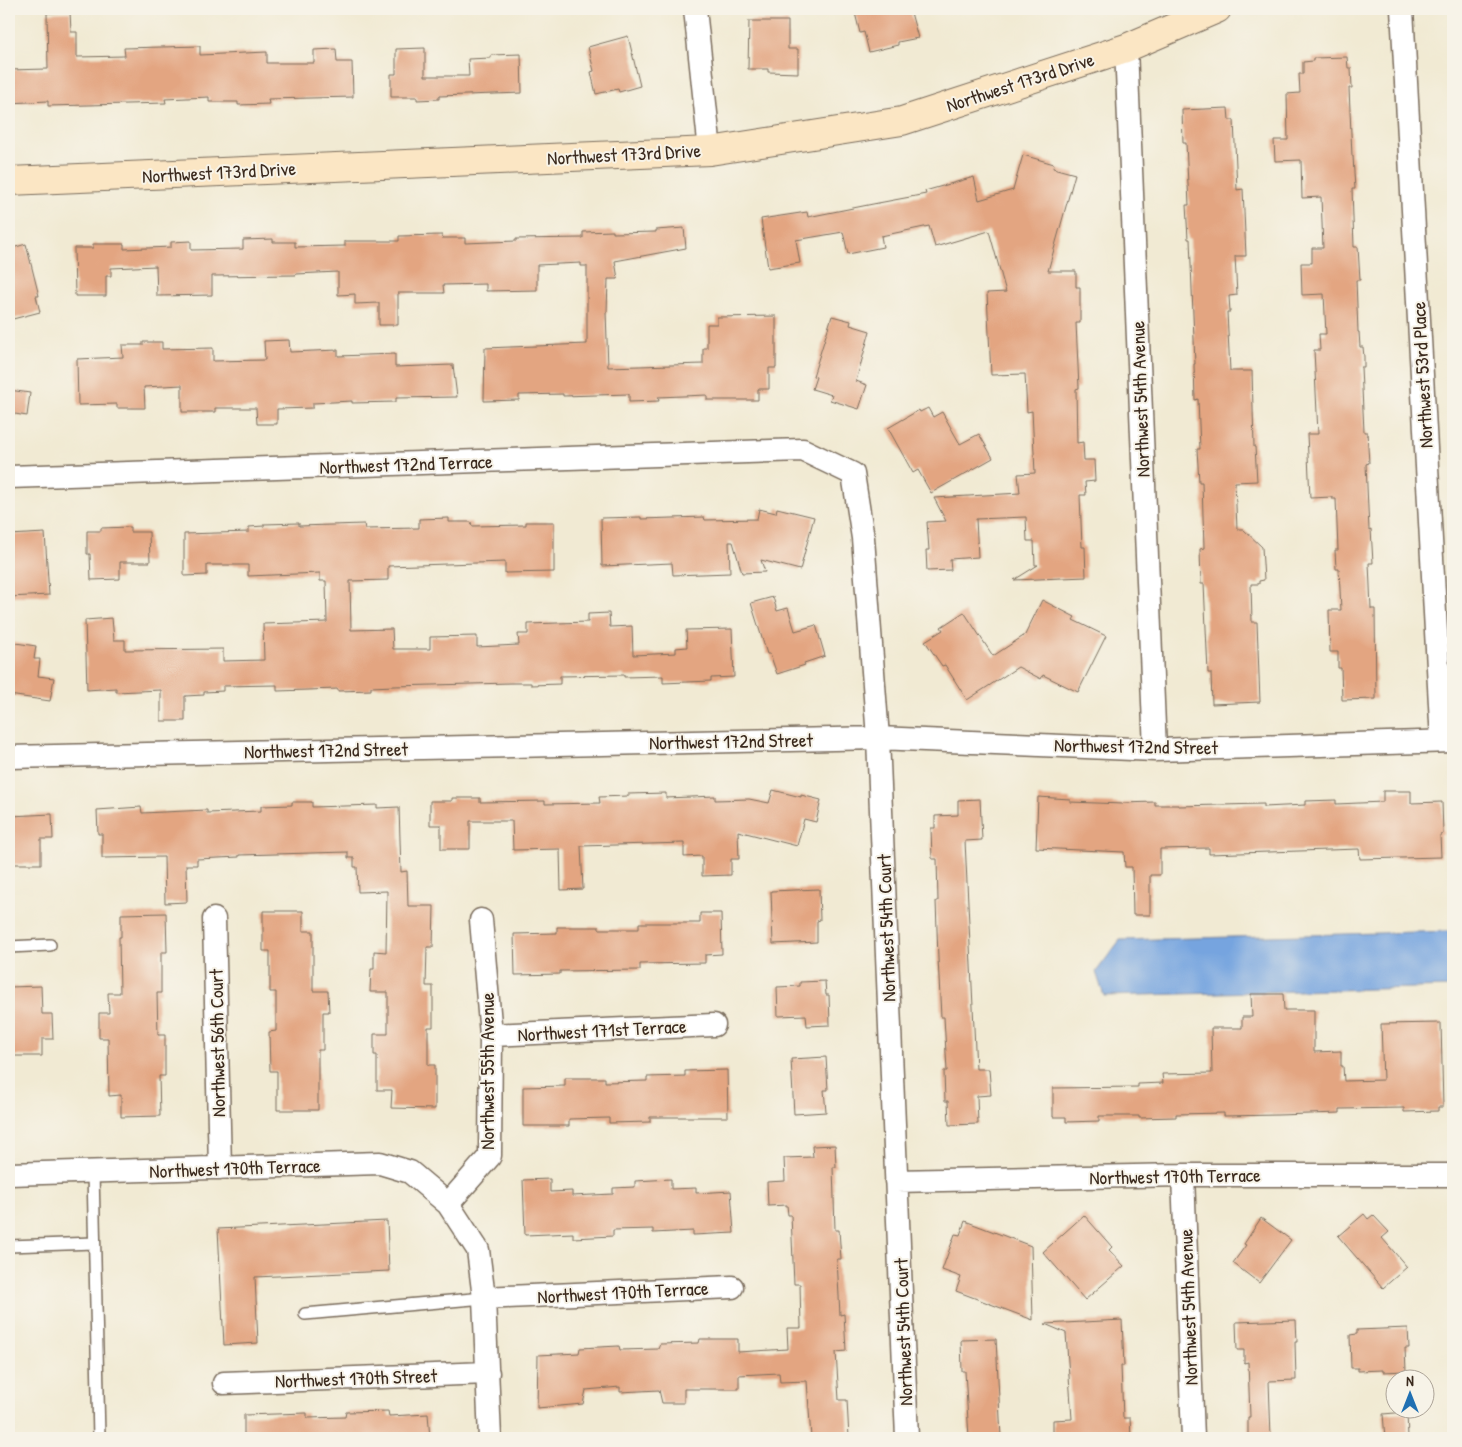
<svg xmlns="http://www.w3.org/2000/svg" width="1462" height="1447" viewBox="0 0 1462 1447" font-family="'Patrick Hand',sans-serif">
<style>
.water{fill:#76a4df;stroke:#58677e}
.building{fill:#e3a581}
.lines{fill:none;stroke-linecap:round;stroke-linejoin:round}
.lane-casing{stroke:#7b6d5d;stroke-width:14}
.street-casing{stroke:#7b6d5d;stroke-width:25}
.secondary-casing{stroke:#7b6d5d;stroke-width:30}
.lane{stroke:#fff;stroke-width:11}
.street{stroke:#fff;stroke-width:22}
.secondary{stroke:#fbe6c4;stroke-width:28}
.labels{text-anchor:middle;stroke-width:4;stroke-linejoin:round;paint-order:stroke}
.street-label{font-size:19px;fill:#3b2a1e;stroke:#f7f3e8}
</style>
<rect width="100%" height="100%" fill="#f7f3e8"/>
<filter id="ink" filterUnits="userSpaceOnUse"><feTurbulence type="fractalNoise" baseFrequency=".02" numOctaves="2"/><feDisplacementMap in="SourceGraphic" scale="10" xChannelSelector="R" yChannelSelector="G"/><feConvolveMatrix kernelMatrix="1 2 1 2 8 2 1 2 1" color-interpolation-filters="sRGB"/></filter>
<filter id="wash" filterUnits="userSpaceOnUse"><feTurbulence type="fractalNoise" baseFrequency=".0096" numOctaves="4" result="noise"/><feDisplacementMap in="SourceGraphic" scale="20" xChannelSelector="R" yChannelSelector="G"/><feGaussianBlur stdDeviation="1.12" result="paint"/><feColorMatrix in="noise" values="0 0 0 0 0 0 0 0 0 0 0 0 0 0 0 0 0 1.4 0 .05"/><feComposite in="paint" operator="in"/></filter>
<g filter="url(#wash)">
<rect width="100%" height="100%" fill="#f1ead3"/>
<path class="water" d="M1453 931V987L1104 996 1096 972 1120 940Z"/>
<g id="blocks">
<path class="building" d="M854 9H910L918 38 898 42V45L869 52 864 32 860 33Z
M70 12 71 32H77V57L125 56 124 48 200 46V55L267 52V63H314V50L336 49 337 62H352L353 97 268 99 269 104 238 105V102H209V97L165 99 166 103 48 106V101L9 103V70L48 69 47 13Z
M749 21H788V49H798V73L768 72V69H748Z
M628 36 640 86 619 92 618 89 596 94 591 72 594 71 588 47Z
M425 48V76H469L468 59 491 58V55L521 54 522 93 439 96V99L417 100V97H391V74H396V49Z
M1347 57 1348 68H1351L1352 88H1349L1352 156H1353L1355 189H1352L1354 247H1358L1360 280H1356L1358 332H1359L1360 347H1363L1364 357V367H1361L1364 432H1367L1369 463 1366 464 1369 530 1371 529 1373 563H1369L1371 609H1375L1376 699 1342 700 1341 668H1338V652H1330L1329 610H1341L1339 569H1336L1335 550H1338L1336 499H1332V497L1310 498 1307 434H1318L1314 350H1320L1319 334H1326L1324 294 1302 295 1301 263H1312V248H1323L1321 197 1302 198 1301 160 1275 161 1274 140H1288L1287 94 1300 93 1299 74H1303V62L1313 61V58Z
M1228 108 1229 120H1234L1237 190 1243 189 1246 256H1235L1237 295 1229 296 1230 312H1227L1230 371H1252L1254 447H1255L1257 481 1235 482 1237 529H1243L1262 547 1264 580 1259 581V584H1251L1252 622H1257L1260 702 1212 704 1211 673H1208L1204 584H1201L1200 549 1204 548 1202 482H1199L1197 449H1200L1198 399 1195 400 1194 364H1195L1190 239H1188L1186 205H1189L1186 143H1183L1182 110Z
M1023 155 1054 164 1053 168 1075 174 1048 271H1076V287H1080V323H1076L1079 388 1076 389 1077 443 1083 442 1084 460H1094L1095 481 1085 482 1086 495H1080L1082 547H1085L1086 577 1014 580 1038 565H1035L1034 541H1027L1026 517 976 519 978 557 950 559 951 570 927 571 926 550H929L927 522 946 521 934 498 1020 493 1018 474 1035 473 1032 411 1027 412 1025 374 991 375 987 293 1006 292 989 231 935 247 929 226 881 236 883 247 848 254 843 232 796 240 800 263 768 268 761 219 807 212 808 217 873 204 926 194 925 191 974 177 979 200 1013 190Z
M684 228 686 248 615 261 618 279H608L607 312H606L608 367 703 364V348H707V324H717V317L776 316V368H769V389H758V400H707V395L658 397 659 401 629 402V394L563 396V394L519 395V400L484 401 485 348 587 344V266H581V263L537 265V290L486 291V284L443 285 444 293H398V325H379V303L355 304V294L338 295V272L296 274V275L212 276V295L157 296 156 266 111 268V276H106V296H75L74 248H93V244H124V249L171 247V242L191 241V250L243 249V240L273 239V242H295V247L345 246V241H399V236L442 235V238H465V243L516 241V239L583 238V232L613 231V233L656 232V230Z
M26 244 39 296H36L40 312 9 320V249Z
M832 316 851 321 850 325 870 331 856 381 867 385 859 409 830 400 832 395 812 389 816 377 813 376Z
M289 340 290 352 338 350V356L395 354V367L453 365 457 397 396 398V402L352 403V401L313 403V408L277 409V424H257L256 408H215V412H182V385L144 387 145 408H117V404L78 405 77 359 123 357 122 345H143V342H162V349L213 348V361L265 360 264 341Z
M9 390 30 393 27 416 9 413Z
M928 408 933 417 942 412 960 444 979 434 993 458 931 493 918 470 913 473 888 428 919 410 920 412Z
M777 508 814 517 800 570 761 560 765 572 742 573 733 542H729L730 573 673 575 672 563 602 566 601 518 641 517V519L704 517 705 520 757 519 759 509 776 513Z
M449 518V522H471L472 526 526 525V522H554V572L505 573V562L388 566V580L350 581 351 630 392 629 393 649H430V637L477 636V647L519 645 518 634H528V624L588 622V614L609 613 610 627 632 626 633 655 676 653V648L687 647 686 630 732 629 734 677 711 678V681L663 683V676L624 677V675L560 676V684L531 685V683H510L394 686 371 687V690L338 691V689L277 691V685L223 686V691L204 692V695L185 696V721H161V690L116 692V688L87 690 85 620 112 618 114 640H125V650L223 649V661L264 660 263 624 327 622 326 581H320V573L248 576V565H207V575L184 576V534L249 532V527L264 526V524L299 523V526L364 524 365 529 419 528V519Z
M130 527V532H149L150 562H120V579L91 580 90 554H87V531H101V528Z
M45 533 49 595 9 597V535Z
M773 597 777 611 788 608 795 631 816 625 825 656 804 663 805 665 777 674 770 654H767L751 603Z
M1042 600 1075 617 1073 620 1106 636 1078 692 1043 675 1041 679 1018 667 967 700 945 665 942 666 925 641 943 630 941 627 964 612 993 656 1025 635Z
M9 642 36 646 34 659H40L38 676 54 678 50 701 9 695Z
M773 790 801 797V795L821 800 816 822 804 819 797 846 738 831 739 859H731V875L702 876V856L684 857V843L581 846 583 889 561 890 560 849 513 850 512 821H470V849H441V825H430V801H452V798H480V802L545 801V804L600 803 599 797 628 796V794L666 793V798L715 796V800L749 799 769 803Z
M1383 791H1411V803L1442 802 1443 834 1440 835 1441 857 1360 859 1359 849 1209 854V848L1160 849V875H1150V915H1133L1132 867H1125L1124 852 1036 848 1038 797 1070 799V802L1123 804V803L1155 802V805H1178V806L1264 804V807L1305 805V801L1336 800V804L1383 802Z
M980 799 982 840 965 841 976 1069H989L991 1095 977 1096 978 1124 949 1125 948 1101H945L944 1071H947L944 1017H941L938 958 936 901H938L937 859H932L931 828H935V816L958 815V800Z
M292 802H312V807L377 805V808L399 807 401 872 407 871 408 906H434L433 947H427L426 986H433V1027H428V1065H435V1109L391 1108 392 1090H377V1055H374V1034H388V992H370L371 969H374V951L386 952 387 891 358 892 357 867H354V858H348V852L239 855V857L197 859V865H186L187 902 165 903 164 857 102 858V834H98L97 810 141 807 142 813 207 810V813L261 811V806L292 805Z
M52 814 53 839H41V864H13V840H10V816Z
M819 889 820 920 817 921V942L773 944 771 891Z
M263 911H303V931H313V991H328L329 1012H323V1050H318V1110H277V1071H270L269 1032 276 1031V992H270V951H263Z
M166 913 167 952H161V993H157L158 1035H165V1076H159L160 1116 121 1117V1095L109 1096 108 1038H99V1013H109L108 993H120L119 937H121V914Z
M700 913H721L722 954 705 955V963L640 964V970L560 971V974L515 975 514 934 557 933V927H599V929H639V923H700Z
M825 981 826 995H829L830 1025 807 1026 806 1015 778 1016 777 987 800 986V982Z
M41 986 42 1014H52L53 1039H42V1056H9V987Z
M1251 994H1283L1284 1010H1314V1052L1341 1051V1066H1343L1344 1081 1383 1080 1381 1024 1441 1023 1443 1107H1438V1111L1404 1112V1108L1340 1109V1113L1278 1115 1224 1116V1113L1176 1114V1117L1139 1118V1116H1099V1121L1066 1122V1117H1053V1088L1138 1087V1084L1163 1083 1162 1074 1212 1073 1211 1028H1242V1017H1252Z
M826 1057 828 1090H824L826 1112 794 1114 791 1059Z
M727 1070 728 1117H650V1122L609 1123V1118L569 1119V1126H523V1087L565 1086V1078H605V1082L647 1081V1077L685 1076V1071Z
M835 1145 836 1167H833L835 1230H839L841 1259H837L840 1315 844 1314 846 1351 836 1352 839 1400H847L849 1438H811L807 1381 780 1382 779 1373 739 1375V1389H684V1403H662L659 1390 620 1392V1387L586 1390 583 1404 537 1408 538 1355 579 1353 580 1348 619 1346 620 1350 658 1349 660 1344 699 1343 700 1339H738V1352L788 1349 787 1328H801L800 1284H794L791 1215H788L787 1205 768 1206 767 1182 785 1181 784 1158 813 1157 812 1146Z
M550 1179V1192L572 1191V1196L613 1194V1188L635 1187V1181L671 1179V1189L696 1188V1193L731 1191 734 1233 693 1235V1231L653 1233V1229L613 1230V1236L573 1238V1233L525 1235 523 1180Z
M1364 1214 1368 1219 1373 1215 1389 1232 1382 1238 1407 1267 1383 1288 1338 1236Z
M1084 1215 1112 1247 1109 1250 1124 1266 1085 1300 1043 1252Z
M1261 1218 1291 1240 1259 1283 1233 1263 1246 1245 1244 1244Z
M387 1221 389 1271 255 1277 258 1343 224 1345 218 1229Z
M965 1221 1031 1246 1033 1320 956 1291 961 1277 942 1270 955 1234 960 1235Z
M1122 1320 1124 1366H1121L1123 1418H1130L1131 1438H1053V1420L1072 1419 1066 1333 1045 1324Z
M1296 1320 1297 1342H1295L1296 1380 1269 1381 1271 1438 1248 1437V1417H1250L1248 1362 1244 1363V1350H1237L1236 1322Z
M1408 1328 1409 1348H1405L1406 1371 1383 1372V1370L1358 1371V1368H1351L1350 1335 1357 1334V1330Z
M996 1339 1001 1438H969L965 1371H962L961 1340Z
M388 1411 389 1416 428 1414 430 1438H244V1415L307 1413V1418L345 1417 346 1412Z
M1407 1412 1408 1438H1385L1383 1414Z"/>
</g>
</g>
<g filter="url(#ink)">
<use href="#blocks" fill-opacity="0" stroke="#7b6d5d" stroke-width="1"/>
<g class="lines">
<defs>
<path id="lane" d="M9 947 50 945
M93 1172 99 1438
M9 1246 94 1243
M305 1314 484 1298"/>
<path id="street" d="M695 9 710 151
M1402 9 1442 741
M1126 48 1155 750
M9 477 803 450 853 474 863 538 878 738 907 1438
M9 757 878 738 1155 750 1453 741
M214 919 220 1168
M491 1035 714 1025
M9 1174 380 1163 410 1172 448 1204 478 1250 484 1298 490 1438
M1183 1175 1193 1438
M896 1181 1183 1175H1453
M448 1204 490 1156 491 1035 481 920
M484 1298 732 1287
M224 1383 488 1373"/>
<path id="secondary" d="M9 181 710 151 902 121 1126 48 1217 9"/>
</defs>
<use href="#lane" class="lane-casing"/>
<use href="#street" class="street-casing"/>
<use href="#secondary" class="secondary-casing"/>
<use href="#lane" class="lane"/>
<use href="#street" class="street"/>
<use href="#secondary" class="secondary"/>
</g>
</g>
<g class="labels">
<g class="street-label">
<text transform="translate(1020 82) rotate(-18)" y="7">Northwest 173rd Drive</text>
<text transform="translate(624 154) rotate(-3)" y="7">Northwest 173rd Drive</text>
<text transform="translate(219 172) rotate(-3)" y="7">Northwest 173rd Drive</text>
<text transform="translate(1422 375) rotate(-93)" y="7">Northwest 53rd Place</text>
<text transform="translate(1140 399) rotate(-92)" y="7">Northwest 54th Avenue</text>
<text transform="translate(406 464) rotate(-2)" y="7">Northwest 172nd Terrace</text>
<text transform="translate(731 741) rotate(-1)" y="7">Northwest 172nd Street</text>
<text transform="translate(1136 746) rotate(1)" y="7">Northwest 172nd Street</text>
<text transform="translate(326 750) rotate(-1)" y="7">Northwest 172nd Street</text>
<text transform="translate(886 928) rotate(-92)" y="7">Northwest 54th Court</text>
<text transform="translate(602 1030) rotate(-3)" y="7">Northwest 171st Terrace</text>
<text transform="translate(217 1043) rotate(-91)" y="7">Northwest 56th Court</text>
<text transform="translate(487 1071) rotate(-90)" y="7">Northwest 55th Avenue</text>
<text transform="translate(235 1168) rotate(-2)" y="7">Northwest 170th Terrace</text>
<text transform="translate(1175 1176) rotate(-1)" y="7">Northwest 170th Terrace</text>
<text transform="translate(623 1292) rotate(-3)" y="7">Northwest 170th Terrace</text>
<text transform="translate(1188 1307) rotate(-92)" y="7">Northwest 54th Avenue</text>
<text transform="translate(903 1332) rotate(-92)" y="7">Northwest 54th Court</text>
<text transform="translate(356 1378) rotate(-2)" y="7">Northwest 170th Street</text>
</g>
</g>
<rect width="1462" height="1447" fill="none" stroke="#f7f3e8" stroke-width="30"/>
<g transform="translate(1410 1394)"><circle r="24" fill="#f7f3e8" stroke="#aca397"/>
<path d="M0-4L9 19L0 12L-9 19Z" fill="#1f6fb2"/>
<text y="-8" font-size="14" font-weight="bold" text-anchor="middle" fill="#3b2a1e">N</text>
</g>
</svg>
